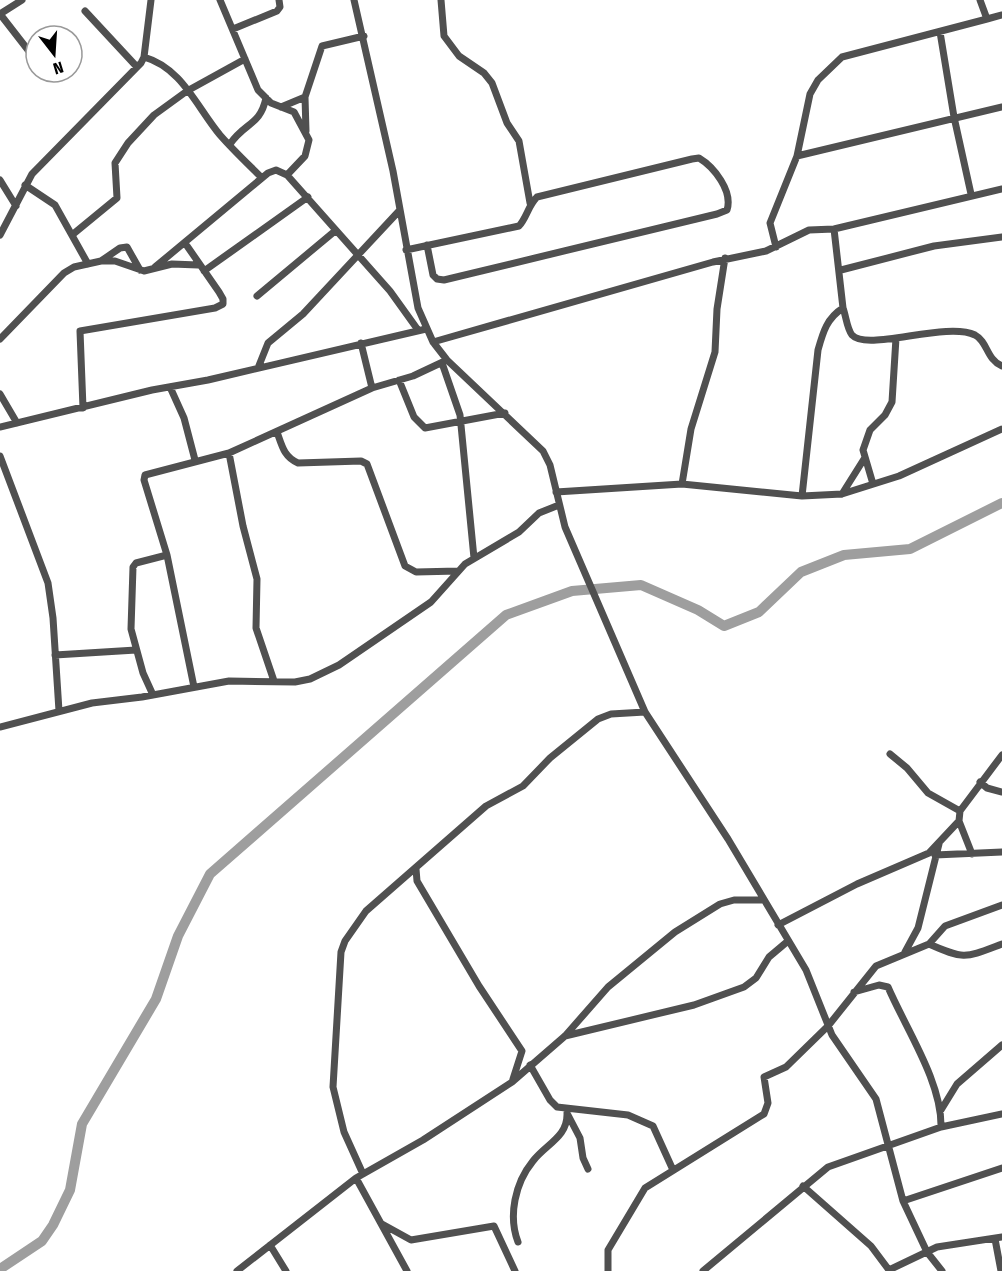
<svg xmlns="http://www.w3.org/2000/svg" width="1002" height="1271" viewBox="0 0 1002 1271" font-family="'Fira Sans Condensed',sans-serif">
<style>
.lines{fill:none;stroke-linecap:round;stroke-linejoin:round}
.river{stroke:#9e9e9e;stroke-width:10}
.minor{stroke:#505050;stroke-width:7}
</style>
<rect width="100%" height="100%" fill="#fff"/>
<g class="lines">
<path class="river" d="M0 1269 42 1241 53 1225 70 1190 82 1124 156 999 178 936 210 874 506 615 572 591 641 585 698 610 724 626 759 612 801 572 844 555 910 549 1002 503"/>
<path class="minor" d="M220 0 258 90 271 103 294 112 309 140 305 156 287 175 390 291 418 330
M354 0 393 171 418 308 433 342 447 360 543 451 550 465 565 527 645 712 728 839 806 970 832 1035 876 1099 903 1201 927 1252 942 1271
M441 0 444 36 459 56 484 73 492 83 507 123 519 141 530 203
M980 0 987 19 1002 15
M85 11 137 67
M0 14 28 50
M0 14 22 0
M233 29 277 11 280 7 279 0
M940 32 954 117 971 194
M144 57C182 68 196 106 220 135 233 150 248 164 262 178
M305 97 306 131
M281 107 305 97 322 46 364 36
M230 144C245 122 260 126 266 98
M797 156 810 94 818 80 842 57 987 19
M0 180 16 206
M25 185 55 205 88 264
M0 235 32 174 141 63 144 57 151 0
M72 235 117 198 115 163 128 143 154 115 187 91 245 59
M776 247 770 223 797 156 1002 107
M406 250 519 226C527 217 528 206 537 197L692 159 699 158C714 167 733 191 727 210L717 214 444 280 437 279 433 275 427 245
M101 261 120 248 127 247 140 270
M155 267 268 173 276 170 287 175
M841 270 934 246 1002 237
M204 271 308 197
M257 296 335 231
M843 308C846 316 847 329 852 335 867 352 946 321 975 335 988 342 986 359 1002 366
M0 339 64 273 74 267 101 261H115L144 271 172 264 198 265
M433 342 713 262 766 251 809 230 834 229 1002 189
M361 343 372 388
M442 363 460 415 474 558
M258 368 268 343 303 314 399 211
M399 380 414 417 425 428 505 413
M170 387 184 418 195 460
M0 394 17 423
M83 408 80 331 215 308 223 304V299L219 292 185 243
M0 427 152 390 208 380 426 329
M277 432C282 446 284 457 298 463L361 461 367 464 405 566 416 572 458 571
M229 453 243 526 257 579 256 628 274 681
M0 456 48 583 53 618 59 711
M682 484 691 429 715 352 717 309 725 258
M873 484 863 450 870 430 885 415 892 402 896 338
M556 492 682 484 802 496 842 494 899 476 1002 429
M842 494 864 459
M802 496 818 350C823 332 827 318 843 308L834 229
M55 655 136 650
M194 687 167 555 144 480 145 475 229 453 372 388 413 376 447 360
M153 695 143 673 131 629 133 567 136 563 167 555
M0 727 92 703 142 697 229 681 295 682 310 679 339 665 431 602 465 564 519 532 539 513 559 505
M890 754 907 768 928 793 960 811
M980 782 987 788 1002 792
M959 821 972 854
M935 855 1002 852
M416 869 417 881 479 986 522 1051 513 1079
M778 925 857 884 929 853 959 821 960 811 1002 755
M929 944 945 926 1002 905
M905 952 918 928 939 844
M854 992 879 985 888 987C906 1029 942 1082 941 1127
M565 1036 694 1005 744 987 756 978 769 957 788 941
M530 1065 550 1100 557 1107 628 1115 653 1126 673 1170
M941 1110 957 1084 1002 1045
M568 1115 580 1138 583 1158 588 1169
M363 1174 344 1132 333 1087 341 952 345 941 366 911 486 806 523 786 550 758 598 719 611 714 645 712
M356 1178 407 1271
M803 1186 871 1246 889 1270 937 1247 1002 1237
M903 1201 1002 1168
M382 1224 411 1240 494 1226 515 1271
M995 1239 1001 1271
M518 1242C508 1216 515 1183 533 1161 546 1144 568 1137 567 1113
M270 1245 286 1271
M237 1271 356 1178 423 1140 512 1082 565 1036 608 987 675 932 720 904 734 900H763
M608 1271V1250L645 1188 764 1114 768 1103 764 1077 786 1067 828 1026 876 966 929 944C965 960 965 958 1002 944
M703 1271 828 1167 941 1127 1002 1114"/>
</g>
<g transform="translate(54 54) rotate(163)"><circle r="28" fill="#ffffff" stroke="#999999" stroke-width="1.5"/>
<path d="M0-4.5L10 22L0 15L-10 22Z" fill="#000000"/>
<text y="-9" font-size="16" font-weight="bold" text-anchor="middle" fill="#000000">N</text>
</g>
</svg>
